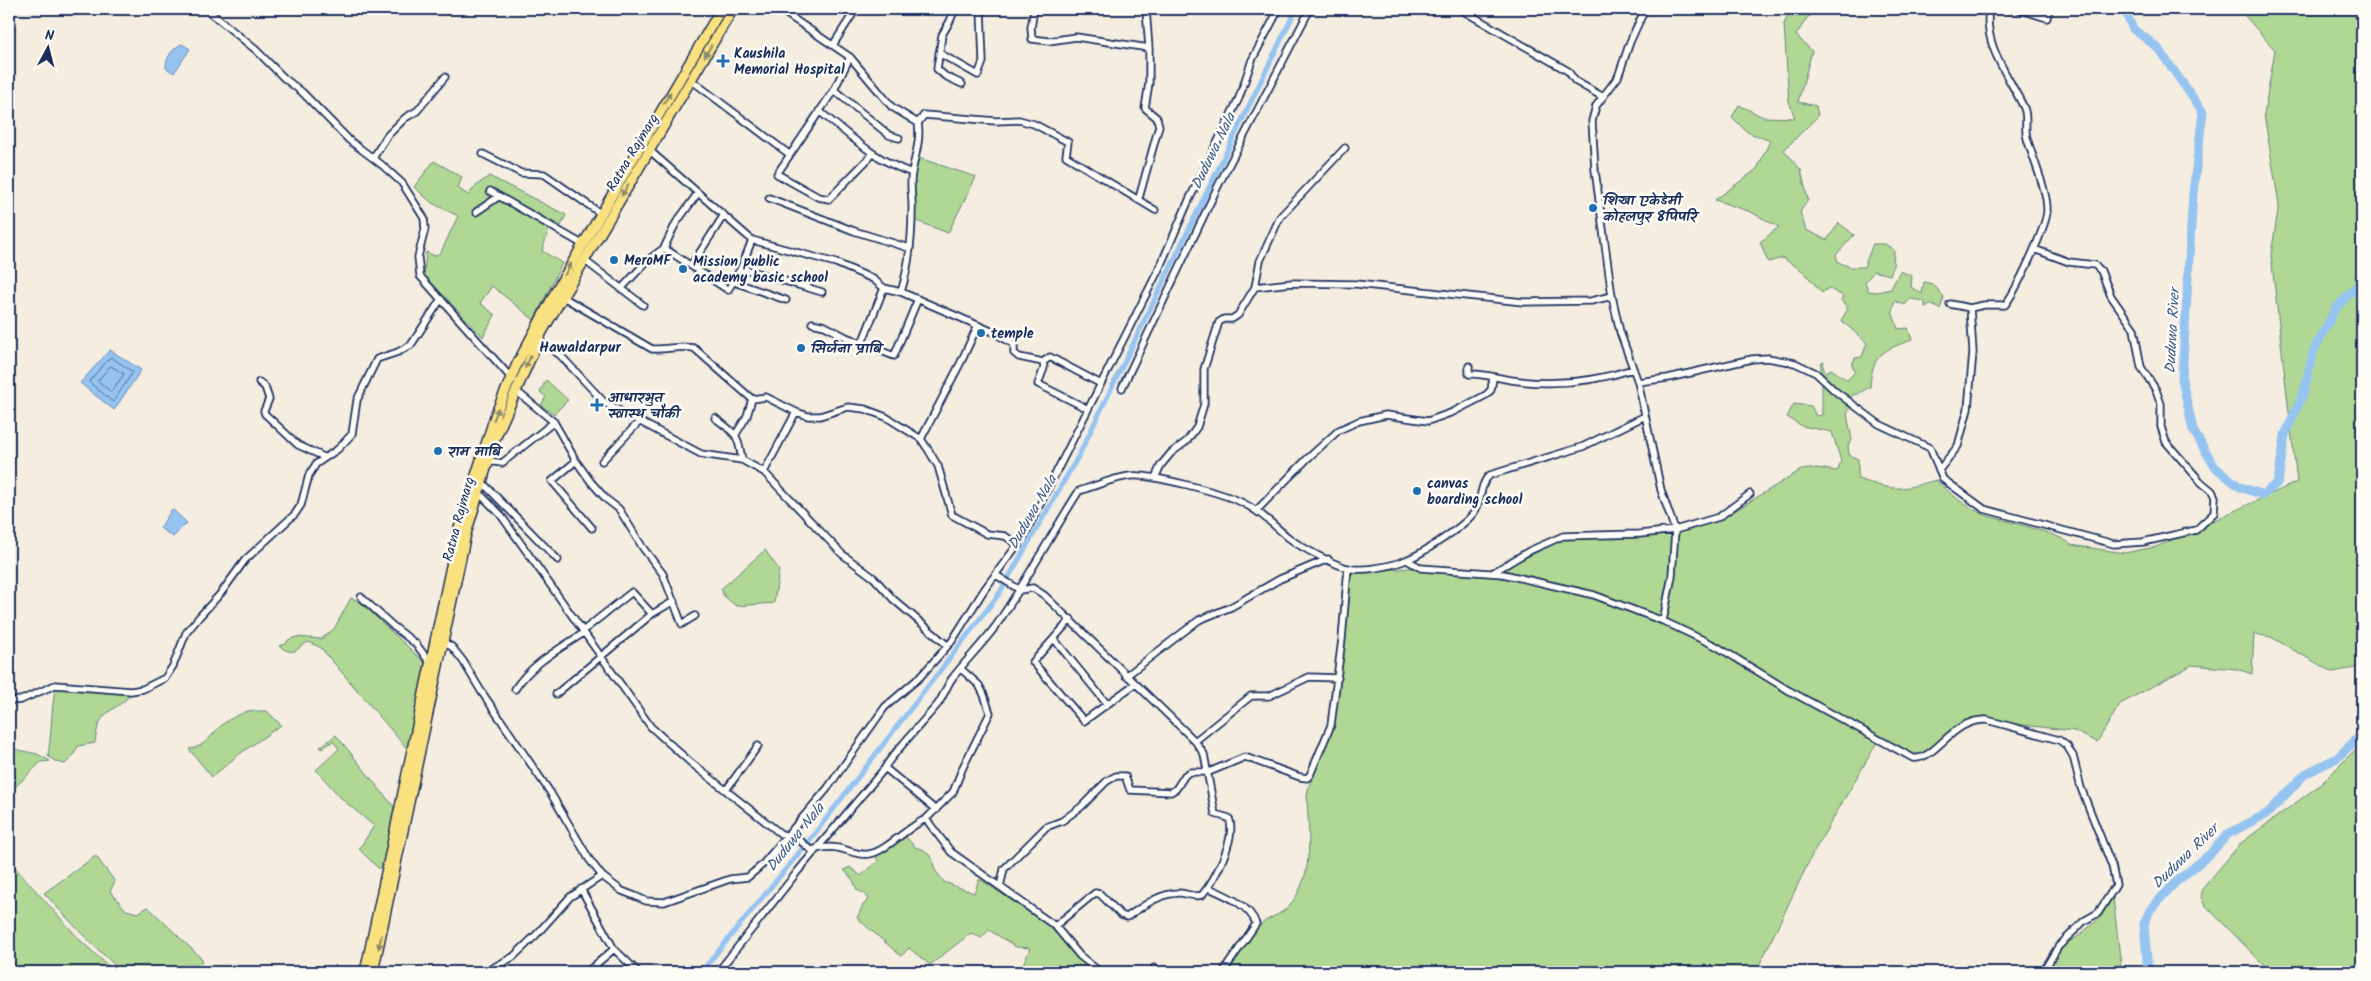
<svg xmlns="http://www.w3.org/2000/svg" width="2371" height="981" viewBox="0 0 2371 981" font-family="Kalam,'Playpen Sans Deva',sans-serif">
<style>
.green{fill:#b0d894;stroke:#668479}
.water{fill:#96c4f1;stroke:#6588b6}
.lines{fill:none;stroke-linecap:round;stroke-linejoin:round}
.shore{stroke:#4c6b99;stroke-width:1}
.stream{stroke:#6588b6;stroke-width:1}
.canal{stroke:#96c4f1;stroke-width:5}
.river{stroke:#96c4f1;stroke-width:9}
.minor-casing{stroke:#1b2f5e;stroke-width:9}
.highway-casing{stroke:#1b2f5e;stroke-width:12}
.minor{stroke:#fdfcf7;stroke-width:5.5}
.highway{stroke:#fae180;stroke-width:9}
.oneway{fill:#8a886f}
.poi-dot{fill:#1f6fb2;stroke:#fdfcf7;stroke-width:2}
.labels{text-anchor:middle;stroke-width:5;stroke-linejoin:round;paint-order:stroke}
.poi-label{font-size:14px;font-weight:bold;fill:#1b2f5e;stroke:#fdfcf7;text-anchor:start}
.street-label{font-size:14px;fill:#1b2f5e;stroke:#fdfcf7}
.water-label{font-size:15px;font-style:italic;fill:#405c8a;stroke:#fdfcf7}
.neighbourhood-label{font-size:15px;font-weight:bold;fill:#1b2f5e;stroke:#fdfcf7}
</style>
<rect width="100%" height="100%" fill="#f4ede0"/>
<filter id="ink" filterUnits="userSpaceOnUse"><feTurbulence type="fractalNoise" baseFrequency=".02" numOctaves="2"/><feDisplacementMap in="SourceGraphic" scale="10" xChannelSelector="R" yChannelSelector="G"/><feConvolveMatrix kernelMatrix="1 2 1 2 8 2 1 2 1" color-interpolation-filters="sRGB"/></filter>
<g filter="url(#ink)">
<path class="green" d="M1791 9H1819L1807 18 1796 35 1812 51 1798 102 1816 106 1818 116 1784 150 1801 170 1808 200 1800 212 1806 230 1827 240 1839 223 1854 235 1836 255 1838 262 1850 267H1864L1873 244H1885L1894 250 1893 266 1890 275 1874 271 1865 282 1868 291 1877 292 1891 289 1900 271 1912 276 1911 287 1922 294 1924 282 1933 284 1944 297 1940 309 1930 304 1925 307V301L1910 299 1905 305 1895 301 1892 311 1898 329 1908 328 1912 340C1883 350 1872 354 1870 387L1855 395 1853 394 1851 397 1834 388 1821 373V363L1824 361 1823 366 1825 373 1831 369 1847 380 1855 372 1852 365 1855 358 1862 357 1867 343 1841 320 1848 309 1841 300 1843 296 1828 288 1822 293 1804 272 1783 258 1768 262 1760 242 1779 227 1751 212 1715 200 1757 169 1770 141 1747 132 1732 117 1739 105 1763 117 1795 118 1789 102 1784 24Z
M2239 9H2362V667L2332 672 2271 637 2254 634 2252 674 2237 669 2192 665 2120 704 2097 742 2074 731 2008 723 1990 718H1971L1958 724 1938 742 1923 753 1914 756 1879 739 1812 855 1756 972H1226C1234 958 1248 935 1260 925 1269 917 1281 915 1289 906 1316 875 1308 832 1307 795L1309 786C1341 719 1344 652 1347 579L1351 573 1410 568 1497 572 1566 538 1647 536 1693 529 1733 512 1801 470 1817 468 1836 471 1838 470 1841 461 1832 432 1802 426 1787 417 1794 404 1811 406 1816 416 1822 415V382L1850 408 1847 414 1852 440 1848 445 1849 455 1858 459V479C1896 491 1898 491 1936 480 1951 494 1965 507 1985 515 2003 521 2062 533 2071 545L2124 553 2156 547 2297 482 2271 255 2279 204 2264 114 2275 50Z
M919 158 976 177 948 233 914 220 913 169Z
M434 161 462 177 458 188 468 195 477 185 489 176 566 215 561 226 490 188 485 192 549 229 542 251 562 263 534 320 492 286 480 303 495 315 483 337 424 275 426 252 435 256 441 252 458 216 432 203 414 187Z
M546 380 568 400 554 414 541 405 546 397 540 392Z
M765 550 779 570 774 603 736 606 724 596 721 589Z
M351 598 360 602 426 664 409 751 321 648 309 642C297 645 297 659 279 646L286 644 288 640 296 637 321 639 334 629Z
M55 688C81 687 106 693 132 693 112 716 99 706 95 743L78 746 73 756 65 764 56 762 48 756C52 733 51 711 55 688Z
M248 711H267L281 725 238 755 212 777 189 749C205 748 212 733 223 724 230 718 239 715 248 711Z
M336 735 394 807 384 865 382 868H378L359 849 374 826 342 799 316 770 339 749 333 741 322 749 320 747Z
M2362 743V972H2271L2204 904 2201 897 2203 888 2241 843 2320 785Z
M9 748 37 754 50 761 41 762 9 793Z
M904 835 915 847 924 850 932 858 935 870 944 882 974 893 979 880H981L1047 924 1094 972H1023L1021 969C1023 962 1028 956 1030 948L1016 947 989 930 981 938 971 933 930 965 909 948 901 956 857 918 863 905 869 899 865 894 857 890 853 880 844 870 850 867 861 876 878 861 876 856Z
M96 856 115 882 110 891 126 910 138 913 148 907 203 960 191 972H122L84 936 44 893Z
M9 861 81 941 115 972H9Z
M2113 897 2121 966 2124 972H2048L2053 960 2067 942 2076 938 2100 918Z"/>
<path class="water" d="M182 44 190 49 174 73 166 68C165 59 173 47 182 44Z
M110 350 141 370 114 410 80 383Z
M172 509 187 523 173 537 160 528Z"/>
<g class="lines">
<path class="shore" d="M111 357 133 372 113 402 89 382Z
M111 366 124 374 111 392 98 381Z"/>
<path class="stream" d="M596 13 601 9"/>
<path class="canal" d="M701 972 812 837 999 594 1079 455 1296 9"/>
<path class="river" d="M2124 9 2133 29 2157 47 2203 112 2193 193 2182 379 2193 430 2215 467 2240 487 2263 495 2278 482 2285 435 2304 392 2313 352 2336 308 2362 281
M2148 972 2144 924 2150 910 2159 900 2176 882 2210 854 2228 834 2268 813 2305 774 2337 758 2362 734"/>
<defs>
<path id="minor" d="M206 9 256 50 284 78 302 92 349 140 382 165 402 183 424 218 425 229 418 257 420 276 513 380
M779 9 850 57
M955 9 950 21 942 35 937 69 945 76 962 84
M1034 9 1031 28 1032 39 1049 41 1076 37 1149 48 1146 9
M1460 9 1568 71 1575 81 1603 97
M1645 9 1630 42 1618 77 1596 106 1592 121 1595 170 1612 296 1620 332 1638 382 1661 490 1675 530 1672 576 1663 621
M2018 9 2047 18 2049 9
M833 45 856 9
M939 53 978 75 983 62 981 9
M691 80 789 154
M834 90 889 135 899 138
M819 111C851 136 873 159 912 173
M918 123 924 115 996 121 1019 120 1034 124 1068 142 1066 156 1155 210
M649 150 752 240 836 263 873 279 884 288 901 292 991 331 1014 344V353L1019 357 1043 362 1044 368 1038 384 1088 409
M483 154 521 173 544 174 600 213
M872 155 829 199 818 197 777 174 834 90 850 57 892 107 918 123C921 139 915 156 912 172 909 184 913 199 912 211 912 238 909 266 901 292
M373 158 387 136 405 118 417 111 445 77
M490 191 582 244
M769 198 854 231 909 248
M1139 198 1159 126 1157 118 1145 108 1149 83V48
M476 212 498 197
M664 248 728 290 741 268 752 240
M584 260 643 305
M691 266 724 215
M741 268 822 292
M734 282 786 300
M1255 287 1292 283 1356 284 1523 302 1591 301 1612 296
M621 289 648 260 664 248 676 223 698 193
M563 297 652 349C667 350 680 345 694 348L752 399 766 397 796 412 808 416H820L848 407 865 409 886 417 921 439 929 451 938 466 952 515 987 534 1005 536 1019 545
M1950 304 1970 308 1984 305H2005C2016 291 2046 228 2047 211 2048 192 2032 157 2027 138 2024 128 2028 117 2024 108 2009 76 1983 46 1989 9
M812 323 825 326 846 337 894 356 918 299
M538 341 560 355 605 403 701 454 742 460 764 472 842 554 874 578 893 599 947 645
M862 343 884 288
M1043 362 1050 357 1101 384
M1469 366V374C1482 373 1498 378 1511 380 1552 386 1594 382 1633 369
M259 382 265 387 269 399 264 411 265 414 298 445 324 457
M1638 382 1668 378 1752 359 1768 358 1795 363 1816 373 1835 391 1879 424 1930 448 1943 479 1984 509 2114 544 2143 542 2196 530 2214 513 2215 497 2212 491 2201 482 2166 442 2161 427V404L2156 390 2141 367 2134 329 2111 296 2101 271 2095 265 2069 262 2034 249
M1122 388 1219 184 1310 9
M515 390 554 422 576 461 591 482 606 499 619 509 643 548 663 574 682 624 695 616
M715 418C736 434 738 433 742 460
M736 434 747 416 752 399
M921 439 961 362 978 325
M488 461 502 463 554 422
M576 461 552 481 592 528
M602 461 639 422
M1939 470 1958 446 1968 409 1973 352 1970 308
M764 472 796 412
M1155 478 1161 465 1171 453 1187 441 1197 427 1204 404V369L1219 322 1224 319H1232L1238 315 1255 287 1260 261 1280 217 1345 148
M481 481 558 560
M478 492 500 514 651 727 690 762 781 834 798 839 811 850C819 848 830 846 838 848 849 850 858 856 869 854 886 852 908 826 926 819L951 852 1055 926 1080 956 1100 972
M1257 510 1307 459 1339 430 1359 421 1386 415 1428 421 1453 412 1486 395 1491 390 1493 378
M1407 560 1421 568 1503 574 1594 595 1663 621 1716 646 1788 690 1913 758C1936 761 1951 718 1987 720L2059 740 2067 746 2073 756 2081 788 2112 866 2116 885 2098 913 2084 921 2058 947 2043 972
M1492 573 1529 551 1563 536 1640 534 1675 530 1719 517 1750 494
M996 575 1020 590 1033 588 1044 595 1195 741 1204 754 1215 814 1229 818C1237 837 1215 880 1202 895 1194 898 1187 893 1179 893 1160 893 1143 906 1127 917L1121 915 1100 894 1095 893 1055 926
M361 597 393 626 416 644 431 664
M652 614 674 601
M1071 619 1033 662 1084 721 1135 684
M1054 639 1107 704
M443 642 452 647 463 661 481 691 550 792 589 859 602 876 622 891 635 896 646 901 664 902 730 879 748 877 762 865 827 789 885 707 920 677 952 641 984 590 1024 536 1159 269 1189 200 1239 98 1252 60 1279 9
M1126 676 1199 620 1231 607 1280 579 1328 559
M515 689C530 665 559 649 582 634L584 630 632 592 652 614 556 694
M9 701 21 700 55 685 131 691 143 689 165 678 173 666 186 633 200 616 221 593 245 560 295 514 301 505 309 475 316 464 338 449 352 434 357 400 377 359 398 352 411 345 441 299
M1195 741 1251 696H1269L1309 677 1338 678
M885 768 936 810
M726 790 758 746
M926 819 953 792 963 767 990 713 984 695 979 685 961 669
M1000 887 1004 869 1046 827 1062 821 1081 807 1107 781 1116 776H1125L1130 790 1171 792 1176 789 1185 775 1190 772H1209L1245 757 1300 777 1307 778 1310 775 1331 725 1342 639 1348 568
M1209 888C1225 895 1250 905 1256 924L1223 972
M581 889 614 949 587 972
M614 949 638 972
M595 966 600 972
M485 972 513 957 537 934 570 897 602 876
M725 972 721 968 798 871 885 768C886 761 930 714 938 704 943 697 946 688 951 680 964 662 981 646 995 627 1025 584 1050 536 1079 491 1095 486 1113 478 1130 476 1149 473 1222 493 1241 502 1260 511 1273 525 1289 538 1302 548 1331 563 1347 568 1361 572 1393 566 1406 560 1422 554 1470 523 1476 509 1482 498 1480 483 1490 475L1582 447 1645 416
M1153 972 1154 968"/>
<path id="highway" d="M365 972 459 528 496 413 517 364 557 289 721 9
M373 972 466 534 495 439 542 332 733 9"/>
</defs>
<use href="#minor" class="minor-casing"/>
<use href="#highway" class="highway-casing"/>
<use href="#minor" class="minor"/>
<use href="#highway" class="highway"/>
</g>
<defs><path id="oneway-solid" d="M-6-.8H1V-3.2L6.5 0L1 3.2V.8H-6Z" transform="scale(1.25)"/></defs>
<g class="oneway">
<use href="#oneway-solid" transform="translate(708 51) rotate(121)"/>
<use href="#oneway-solid" transform="translate(667 98) rotate(-59)"/>
<use href="#oneway-solid" transform="translate(625 190) rotate(121)"/>
<use href="#oneway-solid" transform="translate(568 269) rotate(-61)"/>
<use href="#oneway-solid" transform="translate(528 362) rotate(115)"/>
<use href="#oneway-solid" transform="translate(496 414) rotate(-69)"/>
<use href="#oneway-solid" transform="translate(380 942) rotate(102)"/>
</g>
</g>
<g class="poi-dot">
<path d="M720.5 53.5h5v5h5v5h-5v5h-5v-5h-5v-5h5z"/>
<circle cx="1593" cy="208" r="5"/>
<circle cx="614" cy="260" r="5"/>
<circle cx="683" cy="269" r="5"/>
<circle cx="981" cy="333" r="5"/>
<circle cx="801" cy="348" r="5"/>
<path d="M594.5 397.5h5v5h5v5h-5v5h-5v-5h-5v-5h5z"/>
<circle cx="438" cy="451" r="5"/>
<circle cx="1417" cy="491" r="5"/>
</g>
<g class="labels">
<g class="poi-label">
<text x="734" y="58">Kaushila<tspan x="734" dy="16">Memorial Hospital</tspan></text>
<text x="1603" y="205">शिखा एकेडेमी<tspan x="1603" dy="16">कोहलपुर 8पिपरि</tspan></text>
<text x="624" y="265">MeroMF</text>
<text x="693" y="266">Mission public<tspan x="693" dy="16">academy basic school</tspan></text>
<text x="991" y="338">temple</text>
<text x="811" y="353">सिर्जना प्राबि</text>
<text x="608" y="402">आधारभुत<tspan x="608" dy="16">स्वास्थ चौकी</tspan></text>
<text x="448" y="456">राम माबि</text>
<text x="1427" y="488">canvas<tspan x="1427" dy="16">boarding school</tspan></text>
</g>
<g class="street-label">
<text transform="translate(632 152) rotate(-59)" y="5">Ratna Rajmarg</text>
<text transform="translate(458 519) rotate(-75)" y="5">Ratna Rajmarg</text>
</g>
<g class="water-label">
<text transform="translate(1213 151) rotate(-64)" y="5">Duduwa Nala</text>
<text transform="translate(2172 331) rotate(-87)" y="5">Duduwa River</text>
<text transform="translate(1032 512) rotate(-60)" y="5">Duduwa Nala</text>
<text transform="translate(795 837) rotate(-51)" y="5">Duduwa Nala</text>
<text transform="translate(2185 856) rotate(-44)" y="5">Duduwa River</text>
</g>
<g class="neighbourhood-label">
<text x="580" y="352">Hawaldarpur</text>
</g>
</g>
<rect width="2371" height="981" fill="none" stroke="#fdfcf7" stroke-width="30"/>
<rect x="15" y="15" width="2341" height="951" fill="none" stroke="#1b2f5e" stroke-width="2" filter="url(#ink)"/>
<g transform="translate(48 48) rotate(7)" stroke="#fdfcf7" stroke-width="4" paint-order="stroke">
<path d="M0-4L9 19L0 12L-9 19Z" fill="#1b2f5e"/>
<text y="-8" font-size="14" font-weight="bold" text-anchor="middle" fill="#1b2f5e">N</text>
</g>
</svg>
